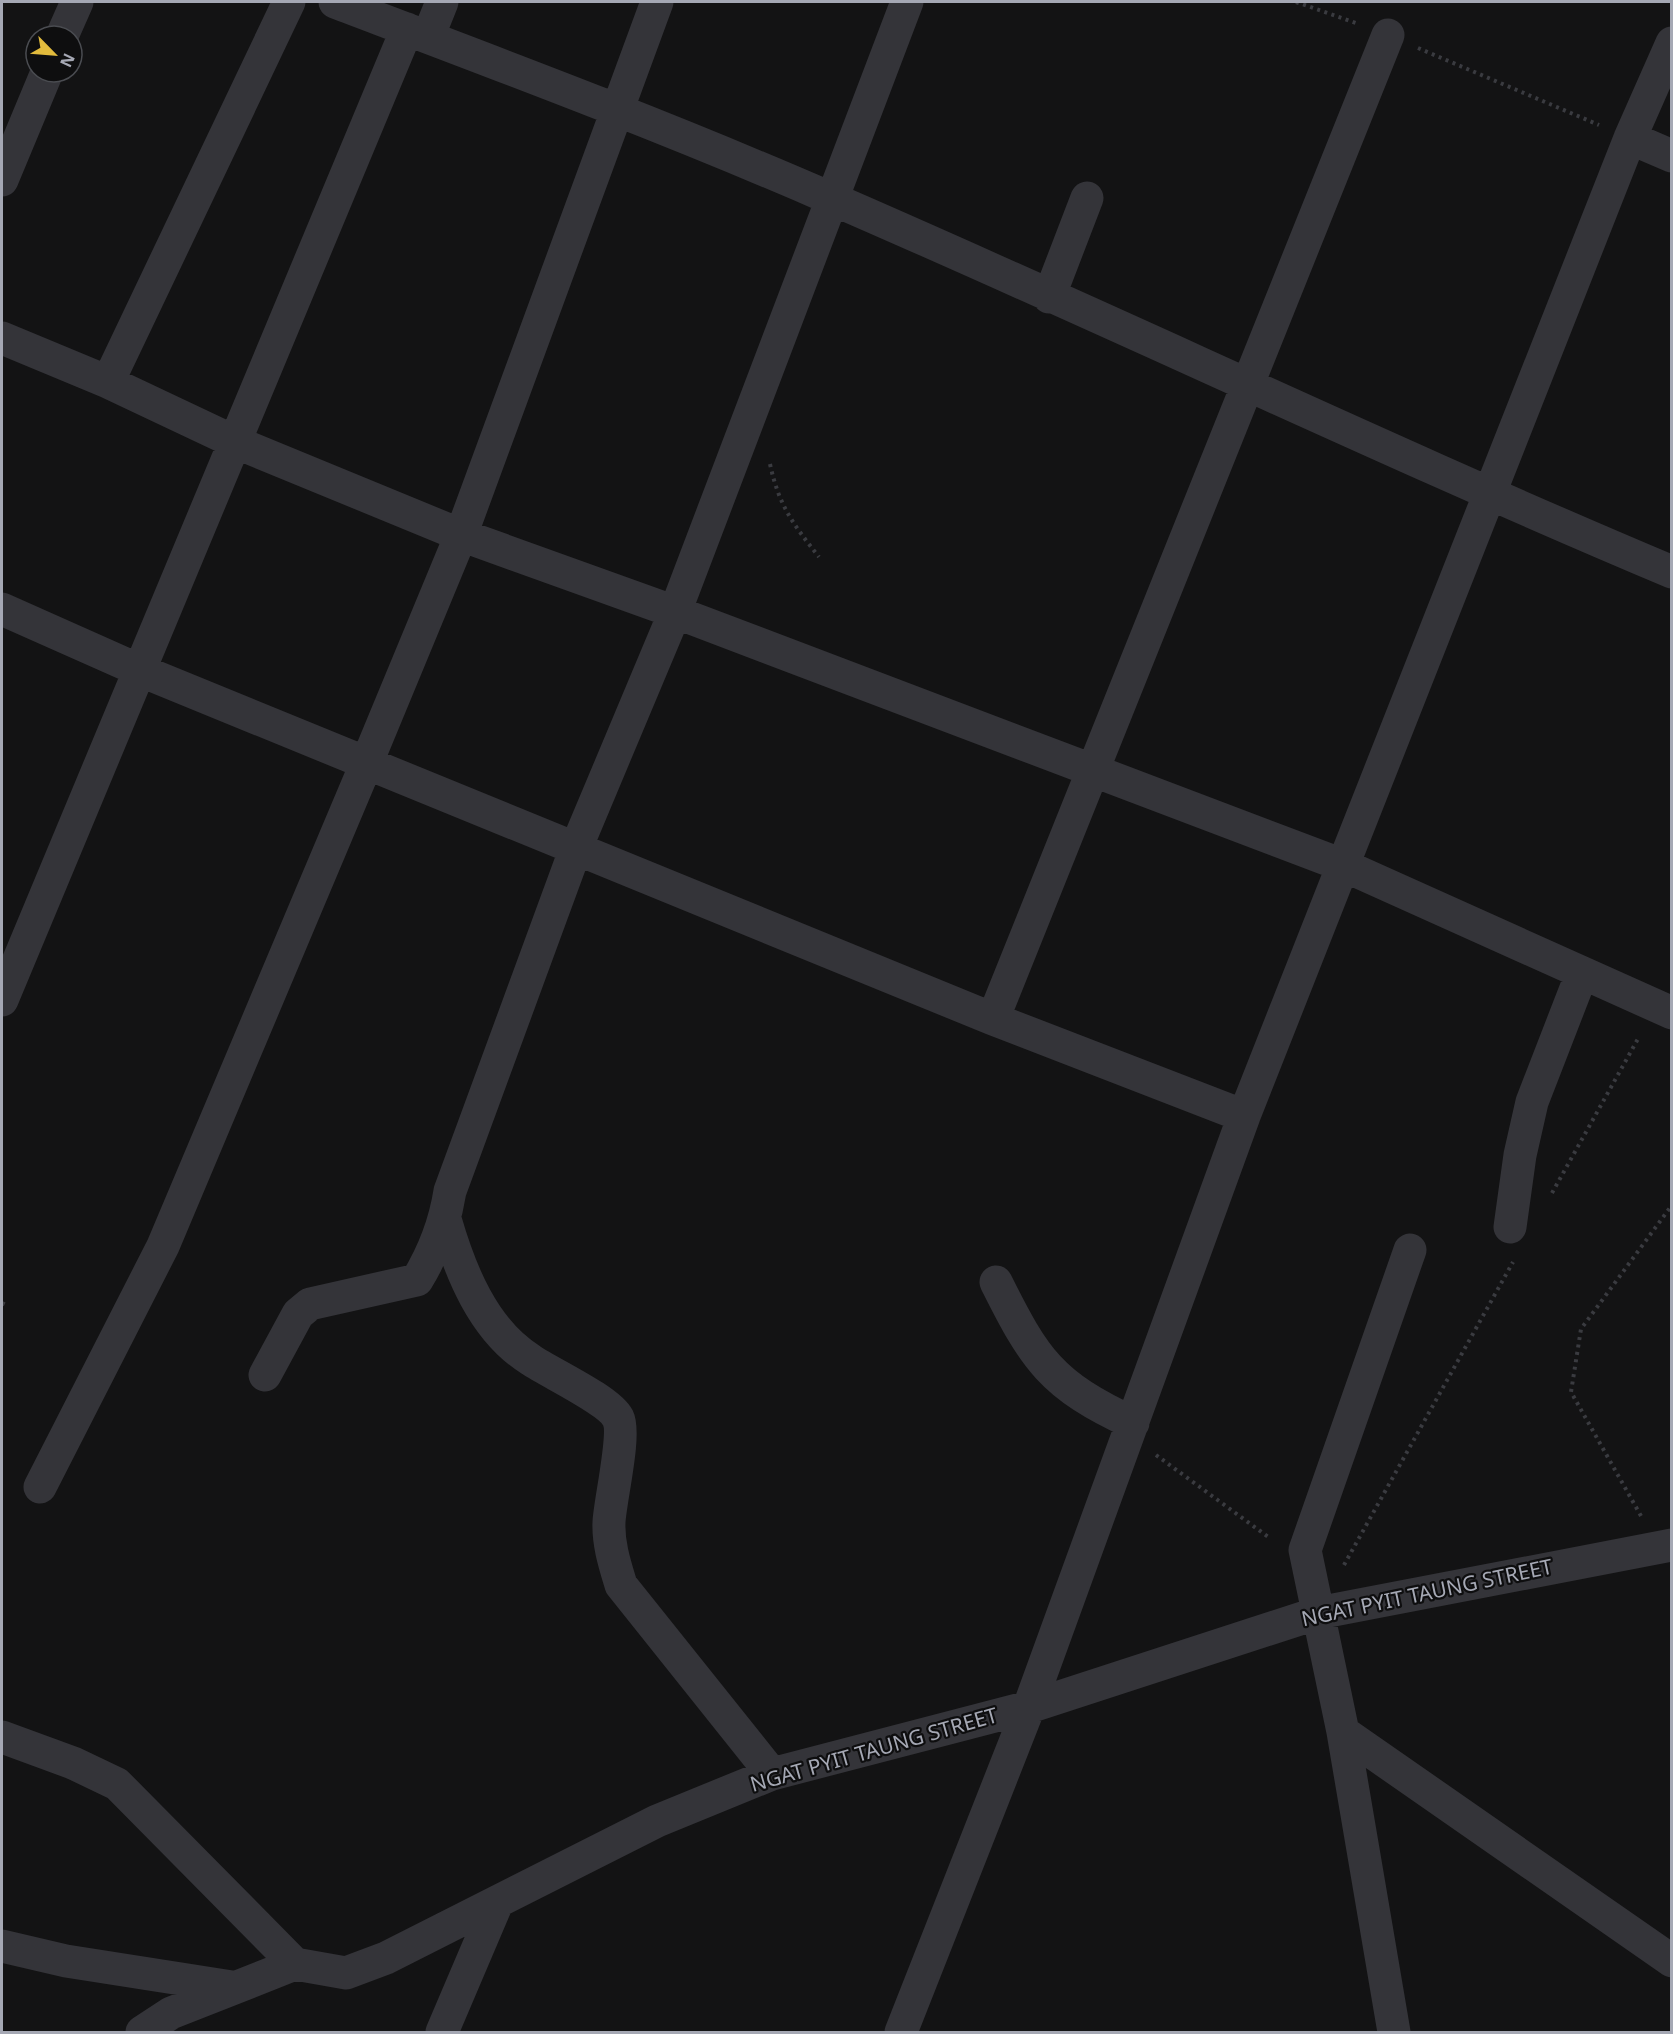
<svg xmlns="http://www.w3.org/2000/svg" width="1673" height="2034" viewBox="0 0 1673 2034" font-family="'Noto Sans',sans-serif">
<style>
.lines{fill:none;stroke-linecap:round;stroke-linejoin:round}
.path{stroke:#3a3b40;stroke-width:4;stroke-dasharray:3 4.5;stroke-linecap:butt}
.minor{stroke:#343439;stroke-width:33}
.labels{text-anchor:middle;stroke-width:4.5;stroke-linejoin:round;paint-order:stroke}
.street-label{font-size:21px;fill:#a5a8b4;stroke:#0e0e0f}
</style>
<rect width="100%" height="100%" fill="#131314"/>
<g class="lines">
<path class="path" d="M1296 2 1356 23
M1418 48 1599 125
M770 464C779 506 793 524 819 557
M1552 1193 1639 1037
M2 1303 8 1306
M1156 1455 1271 1539
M1641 1516 1571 1392 1581 1329 1672 1205
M1344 1565 1513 1262"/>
<path class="minor" d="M335 2C501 65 667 127 830 198 1112 320 1389 453 1672 572
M62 36 77 2
M428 37 442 2
M1630 138 1672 156
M2 180 47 72
M1049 297 1087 198
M2 338 108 382 235 442 461 535 675 612 1345 866 1672 1013
M108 382 289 2
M2 609 139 670 993 1019 1244 1116
M2 1000 407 29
M993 1019 1388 35
M445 1219C460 1271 483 1330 531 1360 550 1373 609 1400 618 1418 626 1434 610 1501 609 1522 608 1544 615 1565 621 1585L772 1774
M1510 1227 1520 1155 1532 1102 1582 973
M996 1282C1035 1360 1051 1385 1133 1423
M265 1375 298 1314 310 1304 417 1280C434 1252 445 1223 450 1191L576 848 675 612 907 2
M40 1487 163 1246 367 762 461 535 657 2
M1343 1732 1672 1961
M2 1737 73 1763 117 1784 295 1964 346 1973 386 1958 657 1821 772 1774 1029 1707 1318 1613 1672 1545
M2 1946 66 1961 232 1987
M142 2032 171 2013 295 1964
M442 2032 497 1903
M901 2032 1029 1707 1244 1116 1630 138 1672 43
M1394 2032 1343 1732 1305 1550 1410 1250"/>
</g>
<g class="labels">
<g class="street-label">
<text transform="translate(1427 1593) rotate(-12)" y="7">NGAT PYIT TAUNG STREET</text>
<text transform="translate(874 1750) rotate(-16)" y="7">NGAT PYIT TAUNG STREET</text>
</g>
</g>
<rect width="1673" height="2034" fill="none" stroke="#a5a8b4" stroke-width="6"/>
<g transform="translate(54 54) rotate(115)"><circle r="28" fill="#0e0e0f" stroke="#4a4c51" stroke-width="1.5"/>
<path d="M0-4.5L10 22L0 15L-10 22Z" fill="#e2bb3d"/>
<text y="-9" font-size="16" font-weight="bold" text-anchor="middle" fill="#a5a8b4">N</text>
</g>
</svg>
